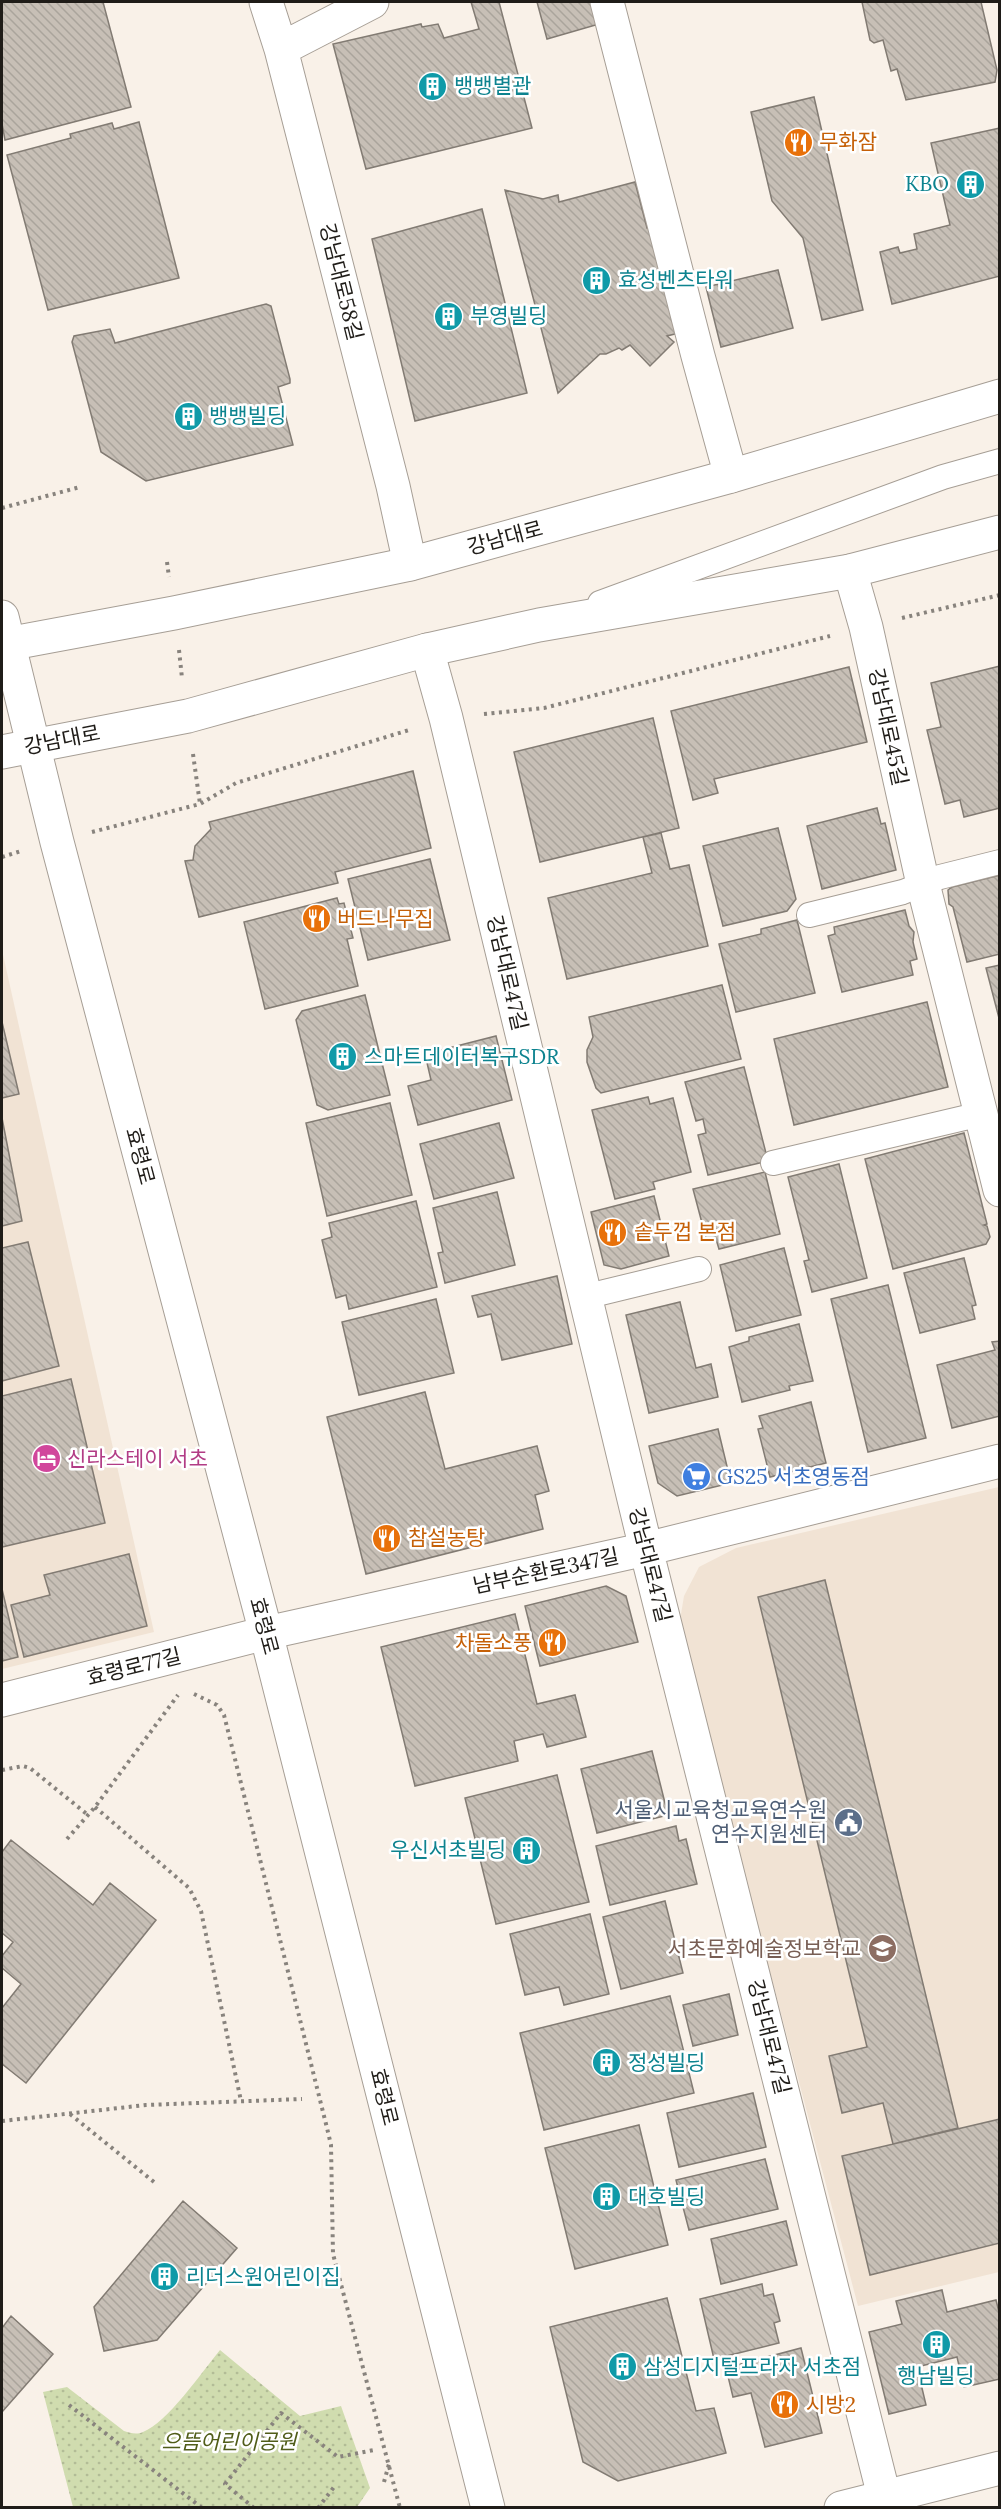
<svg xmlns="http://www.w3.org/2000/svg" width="1001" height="2509" viewBox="0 0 1001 2509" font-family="Lora,'Noto Sans KR',serif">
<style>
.built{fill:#f1e3d4}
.green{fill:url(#green-dots)}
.building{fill:url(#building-back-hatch);stroke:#827b73;stroke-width:1.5}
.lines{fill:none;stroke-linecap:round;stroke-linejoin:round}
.service-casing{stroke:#a69e95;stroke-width:26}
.minor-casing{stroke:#a69e95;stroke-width:35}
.tertiary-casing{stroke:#a69e95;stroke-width:35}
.secondary-casing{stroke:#a69e95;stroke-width:35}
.primary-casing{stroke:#a69e95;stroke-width:35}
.path{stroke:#88837d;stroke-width:4;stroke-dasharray:3 4.5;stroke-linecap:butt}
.service{stroke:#fff;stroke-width:24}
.minor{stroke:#fff;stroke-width:33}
.tertiary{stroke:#fff;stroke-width:33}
.secondary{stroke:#fff;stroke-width:33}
.primary{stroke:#fff;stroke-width:33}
.labels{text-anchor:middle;stroke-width:5;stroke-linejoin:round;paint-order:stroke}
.culture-label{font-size:21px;fill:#0d838f;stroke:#fff;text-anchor:start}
.food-label{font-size:21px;fill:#c56008;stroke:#fff;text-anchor:start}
.street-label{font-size:21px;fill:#1f1c18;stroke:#fff}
.hotel-label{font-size:21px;fill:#b23c85;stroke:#fff;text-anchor:start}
.shop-label{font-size:21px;fill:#366cbe;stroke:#fff;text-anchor:start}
.service-label{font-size:21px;fill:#4e5e75;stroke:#fff;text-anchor:end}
.education-label{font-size:21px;fill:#785e54;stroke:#fff;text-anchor:end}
.park-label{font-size:21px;font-style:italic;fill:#505d19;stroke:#fff}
</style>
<defs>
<pattern id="green-dots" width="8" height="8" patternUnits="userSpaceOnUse" patternTransform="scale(1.5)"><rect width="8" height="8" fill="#d0dcaf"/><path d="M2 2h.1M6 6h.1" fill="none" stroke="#b2bc96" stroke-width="1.8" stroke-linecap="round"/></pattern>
<pattern id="building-back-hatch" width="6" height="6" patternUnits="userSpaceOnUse" patternTransform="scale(1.5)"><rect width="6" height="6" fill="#c7bfb6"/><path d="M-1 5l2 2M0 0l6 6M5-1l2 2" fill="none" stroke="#aaa49c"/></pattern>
</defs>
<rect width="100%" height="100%" fill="#f9f1e8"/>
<path class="built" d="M2 950 154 1632 2 1669Z
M999 1487V2272L858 2306 679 1626 684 1596 699 1567 736 1548Z"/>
<path class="green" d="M220 2350 300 2416 341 2406 370 2488 357 2507H73L43 2392 67 2387 124 2431C131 2433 136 2435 143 2432 167 2423 202 2372 220 2350Z"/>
<path class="building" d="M2 2H103L131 107 5 140 2 124Z
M471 2H499L532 128 366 169 333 44 421 24 422 27 438 24 444 38 479 29Z
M537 2H593L599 24 547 39Z
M862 2H981L997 70 995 82 906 100 897 69 891 71 883 40 874 43 870 40Z
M814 97 863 310 822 320 803 238 772 201 751 112Z
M139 122 179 278 48 310 7 155 71 138 70 134 112 123 114 129Z
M1000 128V276L892 304 880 252 898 247 900 253 917 249 914 234 950 225 931 143Z
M635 182 647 228 651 226 679 333 667 336 674 342 650 366 630 345 622 350 619 348 606 354H600L558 393 505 190 543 199 558 195 559 202Z
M482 209 527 393 415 421 372 239Z
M778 270 793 328 721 347 706 287Z
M266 304 271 306 290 379V383L278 387 293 445 146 481 101 452 72 342 74 336 110 329 115 343Z
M1000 666V808L964 817 960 800 945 804 927 730 941 727 931 683Z
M849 667 867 742 714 779 718 793 693 800 671 711Z
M653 718 679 828 540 862 514 752Z
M413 771 431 848 335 872 338 883 199 917 185 861 193 860 195 846 211 829 209 822Z
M877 808 881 824 885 823 896 870 822 889 807 826Z
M778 828 796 899 787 911 723 926 703 846Z
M661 833 670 869 689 865 708 946 567 979 548 898 652 873 643 837Z
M430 859 450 940 368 960 348 879Z
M1000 875V954L967 962 953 907 949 904 948 890 952 887Z
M337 898 339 904 344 903 353 938 347 939 358 986 265 1009 244 922Z
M905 910 909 926 914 932 913 942 917 959 910 961 913 975 842 992 828 936 835 934 834 927Z
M797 920 815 993 736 1012 719 944 761 934V929Z
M1000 965V1022L986 968Z
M722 985 741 1059 601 1093 596 1088 587 1062V1050L593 1037 589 1017Z
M365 995 390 1095 328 1110 317 1105 296 1020 302 1011Z
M927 1002 948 1087 794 1125 774 1039Z
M2 1022 19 1094 2 1098Z
M496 1036 512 1100 418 1125 408 1086 431 1080 425 1054Z
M744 1067 768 1161 708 1175 698 1135 706 1133 703 1119 696 1121 685 1082Z
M648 1097 650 1104 673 1098 691 1172 653 1182 655 1189 615 1199 592 1110Z
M390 1103 412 1195 327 1216 306 1123Z
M2 1118 22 1221 2 1226Z
M499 1123 514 1178 434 1199 420 1144Z
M964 1133 987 1224 984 1225 987 1226 990 1237 986 1244 893 1269 865 1159Z
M839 1164 867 1278 812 1292 804 1261 809 1260 788 1177Z
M765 1172 780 1234 719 1249 716 1239 707 1242 693 1189Z
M497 1192 515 1265 445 1283 438 1253 443 1252 433 1208Z
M654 1196 669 1256 621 1269 604 1265 591 1212Z
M416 1201 437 1287 349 1309 346 1295 336 1298 322 1240 332 1237 329 1223Z
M28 1242 59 1366 2 1381V1248Z
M784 1248 801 1315 736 1331 720 1265Z
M964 1258 976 1305 972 1306 975 1319 920 1333 904 1273Z
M557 1276 572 1344 502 1360 491 1314 478 1317 472 1296Z
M888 1285 926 1438 868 1452 831 1299Z
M436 1299 454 1373 359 1395 342 1322Z
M680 1302 696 1368 711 1364 718 1397 649 1413 626 1315Z
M799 1324 813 1381 789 1386 790 1390 742 1402 729 1347 749 1341V1337Z
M1000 1341V1416L952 1428 937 1365 995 1350 992 1342Z
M71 1379 105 1523 2 1547V1396Z
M425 1392 445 1469 537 1446 549 1491 535 1495 543 1529 366 1574 327 1417Z
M811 1402 826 1463 770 1477 758 1429 763 1428 759 1416Z
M718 1429 731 1483 677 1496 658 1483 649 1446Z
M129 1554 147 1626 24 1657 11 1605 50 1595 44 1575Z
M825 1580 958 2128 893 2144 883 2103 842 2113 829 2056 867 2047 758 1597Z
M606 1586 626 1596 638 1642 540 1666 525 1606Z
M2 1589 18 1657 2 1661Z
M515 1614 537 1704 575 1695 586 1737 547 1747 543 1734 514 1741 518 1761 415 1786 381 1647Z
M652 1751 668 1815 597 1833 581 1769Z
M557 1775 589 1902 496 1924 465 1798Z
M676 1826 679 1841 686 1839 697 1884 610 1905 596 1846Z
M11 1840 93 1905 110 1883 156 1920 26 2083 2 2064V2008L21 1984 2 1968V1956L13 1942 2 1933V1852Z
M665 1901 683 1973 621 1989 603 1917Z
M590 1914 609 1994 564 2005 559 1987 525 1995 510 1934Z
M729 1994 738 2035 693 2046 683 2005Z
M670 1996 694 2093 544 2130 520 2033Z
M753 2093 766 2147 679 2167 667 2113Z
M1000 2119V2243L870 2275 842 2156Z
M639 2125 668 2245 575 2269 545 2148Z
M765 2159 778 2209 689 2230 676 2180Z
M183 2201 237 2248 157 2340 104 2351 94 2307Z
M786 2221 797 2265 721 2284 711 2239Z
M762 2284 764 2296 773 2294 780 2321 774 2323 779 2343 714 2359 700 2299Z
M942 2290 947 2312 996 2300 1000 2316V2379L964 2387 957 2357 917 2367 926 2405 889 2414 869 2332 902 2324 896 2301Z
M667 2298 696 2411 714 2408 726 2453 618 2481 583 2462 550 2327Z
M11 2316 53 2354 2 2412V2328Z
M801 2348 822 2433 765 2447 751 2393 733 2397 726 2368Z"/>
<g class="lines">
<defs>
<path id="service" d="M600 603 943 477 1000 461
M809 915 903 892 940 877 1000 862
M773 1163 981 1114
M584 1297 699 1269"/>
<path id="minor" d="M266 2 281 49 393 486 410 564
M607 2 698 356 731 476
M281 49 372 2
M850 571 866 627 923 884 1000 1190
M427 650 446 718 646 1549 887 2508
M2 1700 266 1633 646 1549 1000 1461"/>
<path id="tertiary" d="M841 2508 1000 2468"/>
<path id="secondary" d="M2 617 57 842 266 1633 488 2508"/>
<path id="primary" d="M2 645 174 613 410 564 731 476 1000 396
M2 752 188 716 427 650 539 625 850 571 1000 532"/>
</defs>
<use href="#service" class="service-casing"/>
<use href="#minor" class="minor-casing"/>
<use href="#tertiary" class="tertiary-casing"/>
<use href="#secondary" class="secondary-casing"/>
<use href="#primary" class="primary-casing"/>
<path class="path" d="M2 508 80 487
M167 562 169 577
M902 618 1000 595
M179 650 182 678
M484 714 544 708 830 636
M193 754 200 804
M92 832 200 804 236 783 409 730
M2 857 21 851
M194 1694 217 1705 224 1715 327 2128 331 2145 333 2254 400 2508
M2 1770 23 1766 30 1768 88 1815
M95 1807 189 1888 201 1911 241 2101
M67 1839 95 1807 178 1695
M70 2114 154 2182
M2 2121 146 2105 302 2099
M69 2405 202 2508
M384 2482 389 2464
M254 2508 225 2484 281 2413 338 2457 374 2450
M318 2508 334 2487"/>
<use href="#service" class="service"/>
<use href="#minor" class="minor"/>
<use href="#tertiary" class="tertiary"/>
<use href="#secondary" class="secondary"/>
<use href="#primary" class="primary"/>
</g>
<defs>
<symbol id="building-disc" viewBox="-11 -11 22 22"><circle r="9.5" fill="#0f9aa8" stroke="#fff"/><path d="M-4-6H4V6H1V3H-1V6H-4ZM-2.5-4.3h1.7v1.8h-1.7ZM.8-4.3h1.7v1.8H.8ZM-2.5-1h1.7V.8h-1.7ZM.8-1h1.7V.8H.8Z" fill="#fff"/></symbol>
<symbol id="restaurant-disc" viewBox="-11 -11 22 22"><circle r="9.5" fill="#e8710a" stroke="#fff"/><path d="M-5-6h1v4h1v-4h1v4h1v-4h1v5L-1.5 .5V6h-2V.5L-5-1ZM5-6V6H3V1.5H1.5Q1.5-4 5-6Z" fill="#fff"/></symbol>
<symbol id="hotel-disc" viewBox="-11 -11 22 22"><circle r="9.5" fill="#d1479c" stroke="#fff"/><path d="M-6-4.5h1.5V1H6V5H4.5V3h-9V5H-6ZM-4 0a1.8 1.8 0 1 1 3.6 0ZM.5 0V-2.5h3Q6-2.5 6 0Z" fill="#fff"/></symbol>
<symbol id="supermarket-disc" viewBox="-11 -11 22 22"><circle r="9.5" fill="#3f7fe0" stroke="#fff"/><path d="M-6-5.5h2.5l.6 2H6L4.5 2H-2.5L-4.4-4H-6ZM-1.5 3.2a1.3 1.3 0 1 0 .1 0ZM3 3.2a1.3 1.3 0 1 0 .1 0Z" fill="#fff"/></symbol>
<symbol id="civic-disc" viewBox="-11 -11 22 22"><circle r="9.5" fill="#5c6f8a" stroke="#fff"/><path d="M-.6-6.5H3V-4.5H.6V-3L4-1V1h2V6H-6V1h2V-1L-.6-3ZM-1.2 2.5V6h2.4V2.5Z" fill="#fff"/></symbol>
<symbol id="school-disc" viewBox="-11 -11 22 22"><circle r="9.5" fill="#8d6e63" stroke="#fff"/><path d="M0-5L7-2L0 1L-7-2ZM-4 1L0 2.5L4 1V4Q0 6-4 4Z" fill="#fff"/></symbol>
</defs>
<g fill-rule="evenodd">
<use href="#building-disc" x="416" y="70" width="33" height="33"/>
<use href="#restaurant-disc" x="782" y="126" width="33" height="33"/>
<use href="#building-disc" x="954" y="168" width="33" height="33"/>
<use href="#building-disc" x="580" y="264" width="33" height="33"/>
<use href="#building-disc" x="432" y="300" width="33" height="33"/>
<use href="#building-disc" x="172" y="400" width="33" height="33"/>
<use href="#restaurant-disc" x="300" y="902" width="33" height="33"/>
<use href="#building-disc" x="326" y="1040" width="33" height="33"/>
<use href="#restaurant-disc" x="596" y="1216" width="33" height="33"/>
<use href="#hotel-disc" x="30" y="1442" width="33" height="33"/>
<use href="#supermarket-disc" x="680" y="1460" width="33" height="33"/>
<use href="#restaurant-disc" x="370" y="1522" width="33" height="33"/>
<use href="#restaurant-disc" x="536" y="1626" width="33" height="33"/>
<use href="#civic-disc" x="832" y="1806" width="33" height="33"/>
<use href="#building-disc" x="510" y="1834" width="33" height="33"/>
<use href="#school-disc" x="866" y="1932" width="33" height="33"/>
<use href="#building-disc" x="590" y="2046" width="33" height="33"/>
<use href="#building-disc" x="590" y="2180" width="33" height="33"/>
<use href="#building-disc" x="148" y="2260" width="33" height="33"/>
<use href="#building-disc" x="920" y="2328" width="33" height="33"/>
<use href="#building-disc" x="606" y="2350" width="33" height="33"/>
<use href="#restaurant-disc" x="768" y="2388" width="33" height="33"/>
</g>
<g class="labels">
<g class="culture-label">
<text x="454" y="93">뱅뱅별관</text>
<text x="949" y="191" text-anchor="end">KBO</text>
<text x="618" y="287">효성벤츠타워</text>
<text x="470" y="323">부영빌딩</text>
<text x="209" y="423">뱅뱅빌딩</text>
<text x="364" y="1064">스마트데이터복구SDR</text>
<text x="506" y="1857" text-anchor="end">우신서초빌딩</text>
<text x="628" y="2070">정성빌딩</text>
<text x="628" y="2204">대호빌딩</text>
<text x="186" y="2284">리더스원어린이집</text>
<text x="643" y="2374">삼성디지털프라자 서초점</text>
<text x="936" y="2383" text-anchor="middle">행남빌딩</text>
</g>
<g class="food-label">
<text x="819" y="149">무화잠</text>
<text x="337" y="926">버드나무집</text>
<text x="634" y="1239">솥두껍 본점</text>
<text x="408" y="1545">참설농탕</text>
<text x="532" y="1650" text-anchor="end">차돌소풍</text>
<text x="806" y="2412">시방2</text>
</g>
<g class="street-label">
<text transform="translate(341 282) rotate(76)" y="7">강남대로58길</text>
<text transform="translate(505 538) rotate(-15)" y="7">강남대로</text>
<text transform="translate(888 727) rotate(78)" y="7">강남대로45길</text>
<text transform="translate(62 740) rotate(-11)" y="7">강남대로</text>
<text transform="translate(507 973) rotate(77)" y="7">강남대로47길</text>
<text transform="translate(140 1156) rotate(75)" y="7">효령로</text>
<text transform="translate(650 1565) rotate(76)" y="7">강남대로47길</text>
<text transform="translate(546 1571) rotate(-12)" y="7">남부순환로347길</text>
<text transform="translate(264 1626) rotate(75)" y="7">효령로</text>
<text transform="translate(134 1667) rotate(-14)" y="7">효령로77길</text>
<text transform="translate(769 2037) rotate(76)" y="7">강남대로47길</text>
<text transform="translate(384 2097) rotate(76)" y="7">효령로</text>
</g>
<g class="hotel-label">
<text x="67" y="1466">신라스테이 서초</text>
</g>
<g class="shop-label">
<text x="717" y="1484">GS25 서초영동점</text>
</g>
<g class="service-label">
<text x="827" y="1817">서울시교육청교육연수원<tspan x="827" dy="24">연수지원센터</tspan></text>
</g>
<g class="education-label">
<text x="861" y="1956">서초문화예술정보학교</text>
</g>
<g class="park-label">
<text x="229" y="2449">으뜸어린이공원</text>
</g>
</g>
<rect width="1001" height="2509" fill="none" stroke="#1f1c18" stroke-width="6"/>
</svg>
